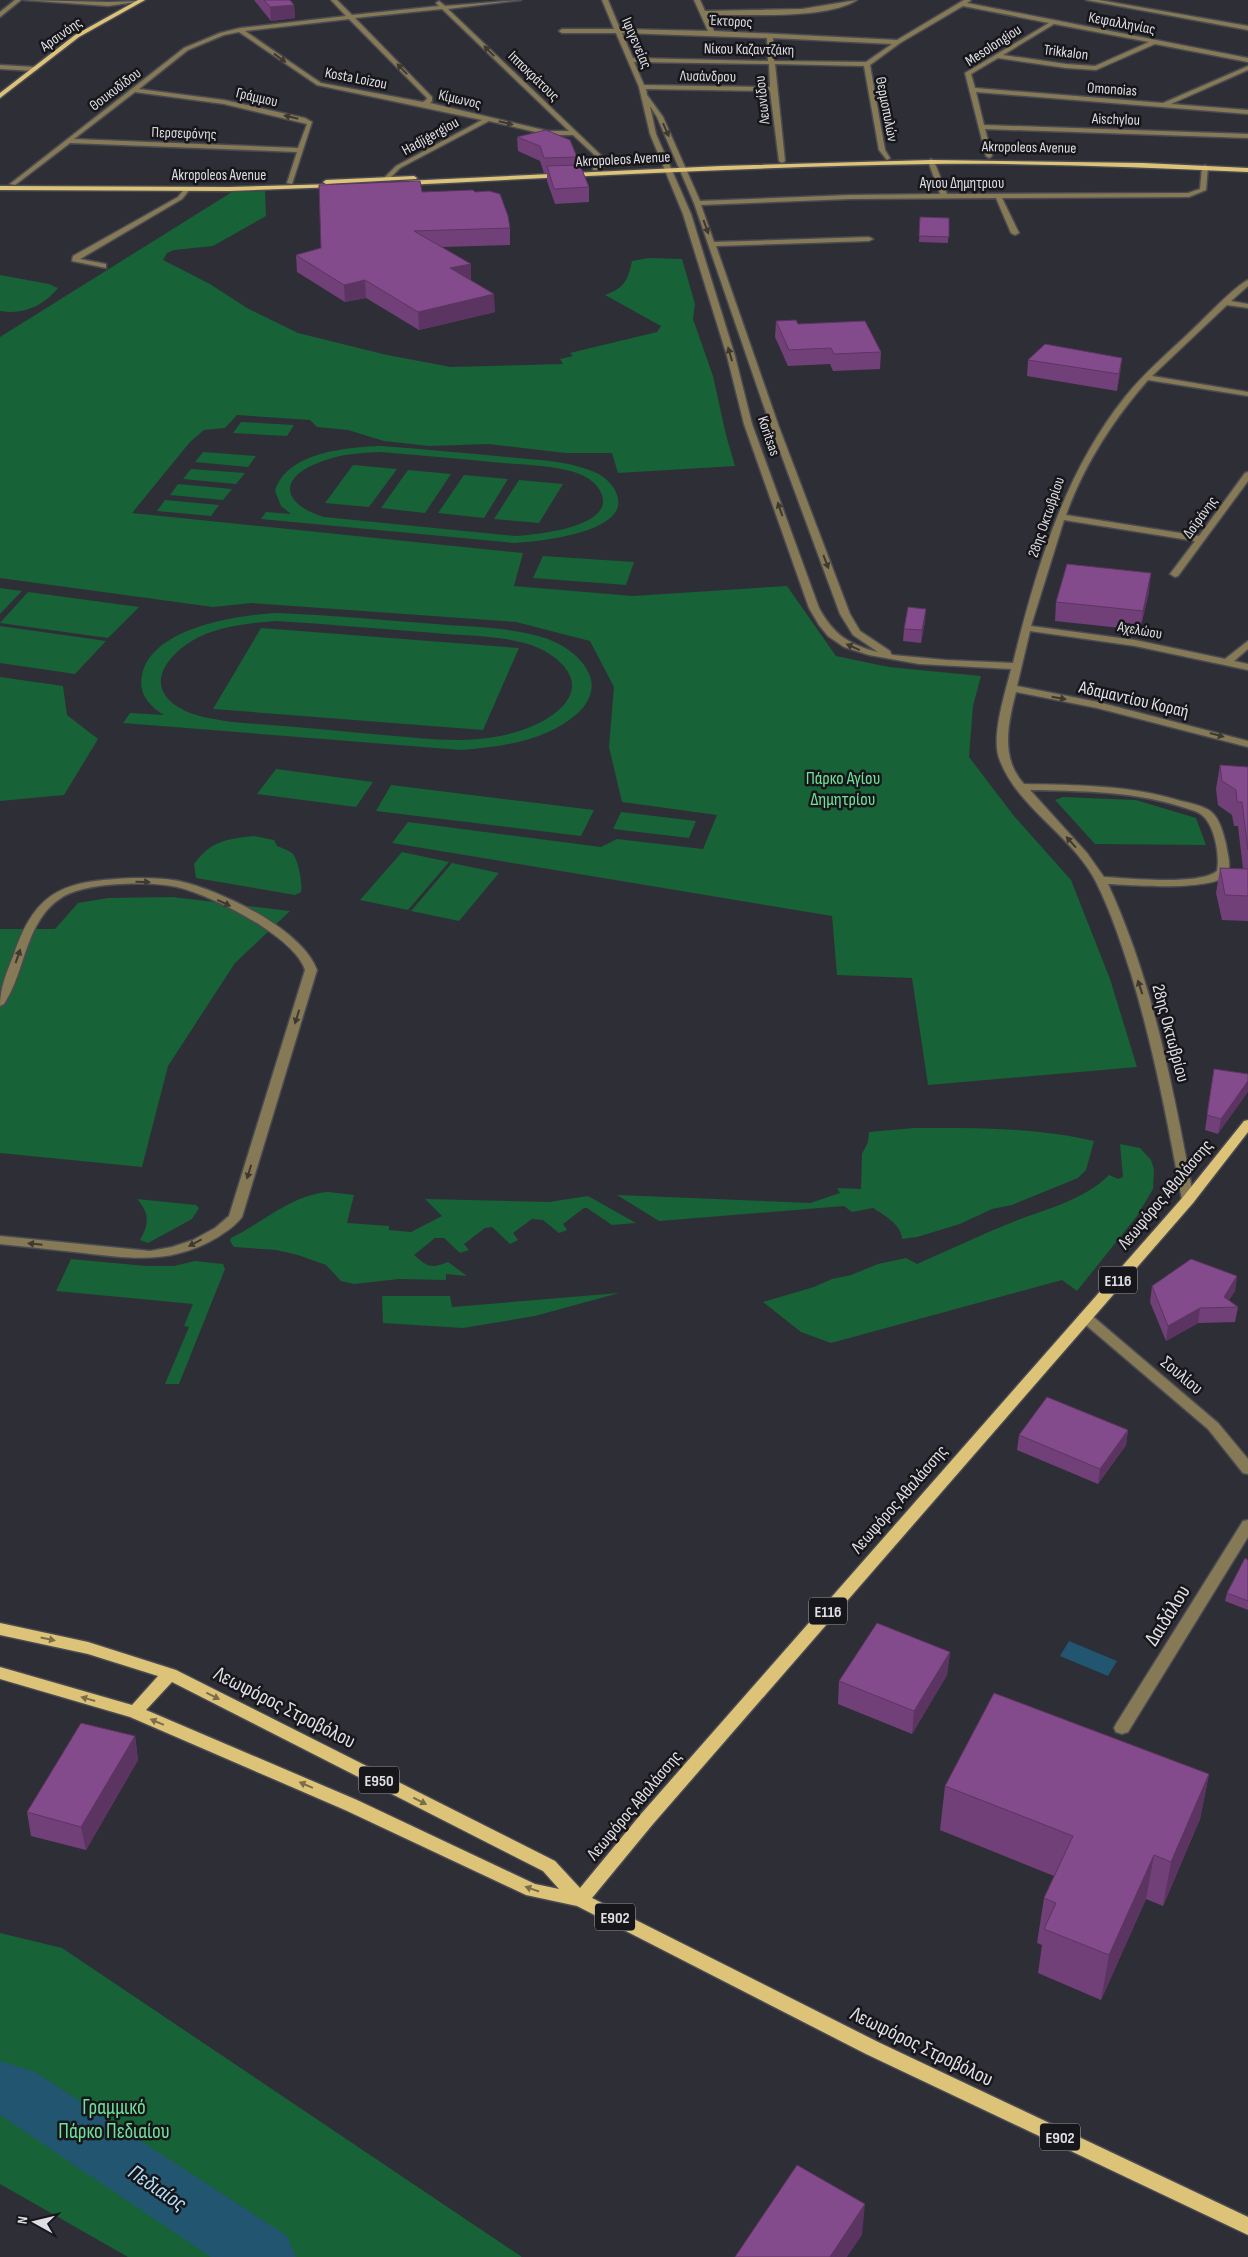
<svg xmlns="http://www.w3.org/2000/svg" width="1248" height="2257" viewBox="0 0 1248 2257" font-family="'Sofia Sans Condensed',sans-serif">
<style>
.green{fill:#176237;fill-rule:evenodd}
.water{fill:#225570}
.lines{fill:none;stroke-linecap:round;stroke-linejoin:round}
.river{fill:#225570;fill-rule:evenodd}
.minor-casing{stroke:#4a4a53;stroke-width:3}
.major-casing{stroke:#4a4a53;stroke-width:3}
.minor{fill:#857956;fill-rule:evenodd}
.major{fill:#dcc378;fill-rule:evenodd}
.wall{fill:#714078}
.shaded-wall{fill:#5c3461}
.building{fill:#834b8b;stroke:#5c3461}
.oneway{fill:#3e3930}
.oneway2{fill:#7a6d4a}
.labels{text-anchor:middle;stroke-width:5;stroke-linejoin:round;paint-order:stroke}
.far-street-label{font-size:15px;fill:#dedee4;stroke:#17171b}
.shield{fill:#17171b;stroke:#a2a2a8;stroke-width:1}
.shield-label{font-size:16px;font-weight:bold;fill:#dedee4}
.street-label{font-size:18px;fill:#dedee4;stroke:#17171b}
.park-label{font-size:18px;fill:#70e198;stroke:#17171b}
.near-street-label{font-size:21px;fill:#dedee4;stroke:#17171b}
.near-park-label{font-size:21px;fill:#70e198;stroke:#17171b}
.near-water-label{font-size:22px;font-style:italic;fill:#b3dffa;stroke:#17171b}
</style>
<rect width="100%" height="100%" fill="#2e2e37"/>
<path class="green" d="M265 191 266 216 213 246 174 250 167 253 163 260 210 284 247 308 298 333 387 355 451 367 563 364 560 359 573 356 570 353 657 332 661 326 605 295C624 288 628 281 632 261L649 258 682 259 695 304 693 319 713 376 726 435 735 466 618 473 612 453H565L488 444 429 446 384 441 348 430 317 427 310 420 237 415 225 428 204 430 190 442 132 513 523 553 514 586 633 596 787 586 836 656 889 667 981 676 973 706 969 757 1014 816 1071 880 1110 979 1137 1067 928 1085 912 978 837 975 832 916 392 843 408 822 601 847 617 839 703 849 717 815 622 802 609 747 614 687 590 641 516 622 252 603 213 607 0 578V337L232 192Z
M0 275 49 284 58 288C43 306 24 315 0 311Z
M241 422 294 425 287 436 233 433Z
M382 446C424 449 465 453 507 457 532 460 559 460 583 468 598 472 612 480 617 495 631 533 535 542 514 543L261 519 266 512 291 514 281 506 275 491C286 452 348 447 382 446ZM380 452C421 455 461 459 502 463 525 465 551 465 574 472 586 476 598 483 602 495 613 528 533 535 515 536L324 517C279 503 279 476 323 461 341 454 361 453 380 452Z
M203 452 256 456 248 467 195 462Z
M353 465 397 469 369 507 325 503Z
M191 469 245 473 236 484 183 479Z
M408 470 451 474 425 513 381 508Z
M464 475 508 479 484 518 438 513Z
M519 480 563 484 539 523 494 519Z
M178 484 232 489 223 500 170 495Z
M165 500 219 505 211 516 157 511Z
M543 556 634 562 626 585 533 578Z
M0 588 22 591 0 614Z
M28 592 139 607 108 638 0 623Z
M277 613C330 615 383 620 436 624 470 627 506 627 538 636 560 642 582 655 590 676 595 690 588 704 578 713 547 741 501 747 461 750L123 723 130 713 164 715C149 706 138 694 142 675 152 627 238 615 277 613ZM275 621C328 624 381 629 434 633 465 636 498 635 528 644 549 650 584 673 568 699 555 720 524 731 500 736 462 744 422 738 383 735 333 730 283 726 232 722 214 719 194 717 178 707 140 683 173 649 201 636 224 626 250 623 275 621Z
M0 626 106 641 75 674 0 663Z
M261 628 519 648 483 730 213 709Z
M0 677 63 686 67 715 98 739 64 795 0 801Z
M276 769 373 782 356 807 257 794Z
M391 785 594 810 581 836 376 811Z
M1063 797 1136 800 1196 818 1206 845 1095 844 1055 800Z
M621 812 696 821 689 838 613 829Z
M254 836 274 840 277 846C282 848 288 850 292 853 298 858 303 884 301 892L295 895 196 878 194 864C211 841 226 839 254 836Z
M402 852 449 862 408 910 360 900Z
M452 863 499 873 459 921 411 911Z
M173 897 290 911 235 963 168 1066 142 1167 0 1153V929H55L78 903 108 898Z
M914 1128C973 1128 1036 1127 1094 1141L1086 1170 1078 1178 1012 1205 992 1209 960 1224 917 1237 902 1239C902 1225 884 1215 873 1208L852 1212 844 1206 659 1221 617 1195 810 1203 840 1193 837 1188 861 1189 862 1154 868 1142 869 1132Z
M1120 1144 1140 1148 1151 1160 1154 1169 1153 1189 1137 1216 1077 1291 1062 1280 831 1343 801 1332 763 1302 814 1287 832 1279 851 1275 878 1264 906 1258 917 1264C949 1250 980 1235 1013 1222 1045 1209 1083 1201 1109 1175L1118 1179 1123 1177Z
M328 1192 354 1195 347 1223 389 1226V1230L411 1232 442 1216 425 1199 549 1202 588 1196 636 1223 612 1225 587 1208H584L563 1224 567 1230 559 1233 543 1220 532 1219 513 1233 518 1240 510 1244 492 1227 485 1228 464 1244 469 1250 460 1253 444 1238H435L414 1255C428 1267 430 1269 448 1262L467 1276 446 1274V1280L399 1279 354 1284 341 1281 326 1265 298 1255 276 1250 234 1247 230 1241 231 1238C264 1222 291 1195 328 1192Z
M137 1199 196 1205 199 1208 192 1219 148 1243 140 1240C149 1225 150 1213 137 1199Z
M71 1259 146 1266H174L195 1261 223 1264 225 1269 179 1384H165L189 1327 184 1326 193 1304 56 1291Z
M619 1293 535 1316 463 1328 383 1323 382 1296H450L452 1307Z
M0 1933 62 1948 522 2257H128L0 2184Z"/>
<path class="water" d="M1069 1641 1117 1661 1108 1676 1060 1656Z"/>
<g class="lines">
<path class="river" d="M0 2061 35 2072 287 2236 296 2257H211L0 2115Z"/>
<defs>
<path id="minor" d="M15 0H21L0 17V12Z
M24 0 108 2 143 1 108 6Z
M331 0H337L352 15 439 6 436 3 439 1 445 6 521 0 448 9 606 160V165L597 170H593V168L600 164 601 161 573 135H548L489 121 400 168 388 180H384V178L396 166 482 120 317 85 239 32 224 35 188 50 139 89 224 100 305 118 312 122 292 184 287 183 297 152 70 143 15 185 10 184 184 48 220 33 240 28 346 16ZM442 9 569 131H548L430 103 432 101V97L355 18ZM349 19 427 98 426 100 423 102 321 83 245 31ZM135 92 224 104 307 124 298 148 74 139Z
M602 0H608L620 29 708 31 694 0H700L705 11 802 9 857 0C826 20 745 14 707 15L714 31 897 40 964 0H971L967 3 1248 58V62L1155 44 1096 70 1066 68 998 58 971 74 975 88 1163 103 1248 66V70L1171 104 1248 110V114L976 92 984 125 1248 134V138L985 129 992 156 989 158 986 156 965 73 1049 23 963 6 900 43 870 65 885 150 890 158 887 160 879 150 864 66 775 64 785 161 782 163 779 161 770 91 646 89 647 95 663 117 700 201 850 195 940 194 928 161 931 159 934 161 947 194 1188 193 1200 189 1202 167 1205 165 1208 167 1206 190 1189 197 1002 198 1019 233 1015 235 1011 233 996 198 850 199 701 205 714 242 869 237 873 239 869 241 716 246 779 427 850 614 860 631 890 651 891 654 893 655 946 660 1013 663C1036 569 1064 473 1125 397 1145 372 1169 352 1192 330 1204 319 1236 285 1248 280V286L1231 301 1248 304V308L1227 305 1152 376 1248 392V396L1148 380C1113 420 1084 465 1066 515L1199 536 1245 473 1248 472V481L1178 576 1175 577 1170 574 1195 541 1064 520 1031 626 1135 640 1225 659 1248 641V649L1234 661 1248 664V670L1135 646 1030 631 1017 686 1098 702 1248 741V747L1097 708 1016 692C1008 723 1000 758 1024 784 1077 785 1130 785 1181 801 1190 803 1199 805 1207 809 1219 815 1223 832 1226 844 1227 853 1232 866 1227 874 1215 892 1130 885 1108 884 1154 984 1174 1092 1194 1200L1193 1203 1188 1204 1182 1200C1168 1124 1154 1049 1131 974 1121 943 1111 912 1096 882 1073 836 1016 807 999 758 991 735 1006 691 1011 669L919 664 869 655 844 647 828 636 819 625 809 608 744 424 727 356 683 214 650 134 639 87 616 33H562L559 31 562 29H614ZM1054 24 1149 42 1095 66 1066 64 1003 55ZM622 33 767 38 768 61 633 58ZM773 38 892 44 866 62 774 61ZM634 62 769 64 770 87 644 85ZM650 106 657 117 694 203 771 427 840 614 853 635 878 652C849 645 833 634 819 608L752 424 735 356 691 214 656 134ZM1030 790C1080 791 1130 791 1179 806 1187 809 1197 810 1203 816 1215 827 1220 856 1217 871 1198 886 1129 878 1104 877L1087 853Z
M1086 0H1099L1248 26V30Z
M0 65 35 67 38 69 35 71 0 69Z
M185 188 190 189 182 199 80 259 106 264V268L72 261 73 256 178 197Z
M134 878C149 878 164 878 179 881 220 890 302 929 317 970L242 1217C235 1226 227 1231 218 1237 173 1264 134 1259 84 1253 56 1250 28 1247 0 1244V1236L150 1251 172 1247 193 1240 215 1228 229 1216 305 970C294 936 211 895 177 887 149 881 85 882 61 898 25 921 26 971 4 1004L0 1006C0 987 7 972 14 954 37 887 67 881 134 878Z
M1085 1313 1090 1314 1218 1423 1248 1459V1474L1243 1473 1208 1429 1080 1320 1078 1317 1080 1314Z
M1248 1520V1537L1128 1732 1122 1734 1116 1732 1114 1728 1116 1724 1243 1521Z"/>
<path id="major" d="M138 0H145L79 37 0 98V93L75 35Z
M932 160 1143 163 1248 168V172C1142 167 1036 163 930 164 755 167 580 176 405 185L402 183 405 181 721 166Z
M414 176 417 178 416 179 326 184 323 182 326 180Z
M335 184 337 185V187L229 191 0 190V186L229 187Z
M1248 1120V1132L1193 1203 653 1824 592 1898 878 2042 1248 2217V2235L866 2054 577 1906 526 1895 345 1810 130 1717 0 1679V1667L132 1705 158 1676 88 1654 0 1635V1623L88 1642 176 1670 555 1861 580 1888 641 1814 1183 1197 1244 1121ZM172 1682 543 1871 559 1889 535 1884 357 1800 146 1710Z"/>
</defs>
<use href="#minor" class="minor-casing"/>
<use href="#major" class="major-casing"/>
<use href="#minor" class="minor"/>
<use href="#major" class="major"/>
</g>
<path class="wall" d="M254 0H290L294 5 295 18 271 21Z
M517 137 577 157V165L589 187V202L555 204 547 181V173H544L540 161 518 151Z
M422 192 510 228V245L442 247 471 264V281L495 312 419 330 366 298 345 302 297 272 296 255 321 248Z
M920 217 949 218 948 243 919 242Z
M776 321 798 324 881 352 880 369 833 371 830 364 788 366 775 337Z
M1122 358 1117 391 1027 376 1028 360Z
M1149 592 1140 630 1055 621 1056 602Z
M925 621 921 643 903 641 904 629Z
M1220 765 1248 767V921L1222 920 1216 893 1220 868 1243 869 1238 826H1234L1232 815 1218 805 1216 789Z
M1214 1069 1248 1074 1218 1134 1205 1130Z
M1237 1276 1235 1291 1229 1300 1238 1307 1235 1322 1198 1323 1166 1341 1150 1302 1152 1286Z
M1128 1430 1126 1445 1098 1484 1017 1450 1019 1435Z
M1248 1560V1610L1225 1601 1227 1593Z
M950 1652 947 1675 912 1734 838 1704 839 1681Z
M135 1736 138 1760 86 1850 31 1836 27 1812Z
M1209 1774 1200 1819 1163 1906 1146 1899 1101 2000 1038 1973 1042 1945 1037 1943 1044 1898 1054 1876 940 1830 945 1786Z"/>
<path class="shaded-wall" d="M294 5 295 18 271 21 270 7Z
M471 264V281L450 268Z
M365 280 366 298 345 302 344 285Z
M494 294 495 312 419 330 418 312Z
M1122 358 1120 375 1117 391 1119 374Z
M1151 573 1149 592 1140 630 1143 611Z
M926 609 925 621 921 643 922 630Z
M1248 1081V1092L1218 1134 1221 1119Z
M1237 1276 1235 1291 1224 1307V1297Z
M1200 1308 1198 1323 1166 1341 1168 1326Z
M1128 1430 1126 1445 1098 1484 1100 1469Z
M950 1652 947 1675 912 1734 914 1711Z
M135 1736 138 1760 86 1850 81 1827Z
M1209 1774 1200 1819 1163 1906 1171 1862Z
M1154 1855 1146 1899 1101 2000 1109 1955Z
M865 2204 862 2235 847 2257H830Z"/>
<path class="building" d="M264 0H290L294 5 270 7Z
M546 130 570 140 577 157 544 158 540 146 517 137Z
M580 165 589 187 554 189 547 166Z
M420 181 422 192 473 190 475 192 489 191 500 194 508 216 510 228 414 231 471 264 450 268 494 294 418 312 365 280 344 285 296 255 321 248 319 185Z
M920 217 949 218V237L919 236Z
M796 320 798 324 865 321 881 352 834 354 831 348 789 350 776 321Z
M1045 344 1122 358 1119 374 1028 360Z
M1067 564 1151 573 1143 611 1056 602Z
M908 607 926 609 922 630 904 629Z
M1220 765 1248 767V850L1242 802H1237L1236 790 1222 781Z
M1220 868 1248 869V896L1225 895Z
M1214 1069 1248 1074V1081L1221 1119 1207 1115Z
M1191 1259 1237 1276 1224 1297 1238 1307 1200 1308 1168 1326 1152 1286Z
M1047 1397 1128 1430 1100 1469 1019 1435Z
M1245 1558 1248 1560V1601L1227 1593Z
M877 1623 950 1652 914 1711 839 1681Z
M994 1693 1209 1774 1171 1862 1154 1855 1109 1955 1044 1929 1056 1903 1044 1898 1073 1836 945 1786Z
M81 1723 135 1736 81 1827 27 1812Z
M797 2165 865 2204 830 2257H735Z"/>
<defs><path id="oneway-solid" d="M-6-.8H1V-3.2L6.5 0L1 3.2V.8H-6Z" transform="scale(1.25)"/></defs>
<g class="oneway">
<use href="#oneway-solid" transform="translate(489 51) rotate(-135)"/>
<use href="#oneway-solid" transform="translate(280 58) rotate(36)"/>
<use href="#oneway-solid" transform="translate(402 69) rotate(-134)"/>
<use href="#oneway-solid" transform="translate(291 117) rotate(-167)"/>
<use href="#oneway-solid" transform="translate(506 123) rotate(13)"/>
<use href="#oneway-solid" transform="translate(666 130) rotate(66)"/>
<use href="#oneway-solid" transform="translate(706 227) rotate(70)"/>
<use href="#oneway-solid" transform="translate(730 354) rotate(-106)"/>
<use href="#oneway-solid" transform="translate(780 509) rotate(-109)"/>
<use href="#oneway-solid" transform="translate(826 562) rotate(69)"/>
<use href="#oneway-solid" transform="translate(853 647) rotate(-156)"/>
<use href="#oneway-solid" transform="translate(1059 698) rotate(10)"/>
<use href="#oneway-solid" transform="translate(1217 735) rotate(15)"/>
<use href="#oneway-solid" transform="translate(1071 842) rotate(-132)"/>
<use href="#oneway-solid" transform="translate(143 882) rotate(1)"/>
<use href="#oneway-solid" transform="translate(224 903) rotate(25)"/>
<use href="#oneway-solid" transform="translate(18 956) rotate(-71)"/>
<use href="#oneway-solid" transform="translate(1140 987) rotate(-108)"/>
<use href="#oneway-solid" transform="translate(297 1017) rotate(107)"/>
<use href="#oneway-solid" transform="translate(249 1172) rotate(107)"/>
<use href="#oneway-solid" transform="translate(195 1243) rotate(152)"/>
<use href="#oneway-solid" transform="translate(35 1244) rotate(-174)"/>
</g>
<g class="oneway2">
<use href="#oneway-solid" transform="translate(48 1639) rotate(12)"/>
<use href="#oneway-solid" transform="translate(213 1696) rotate(27)"/>
<use href="#oneway-solid" transform="translate(88 1699) rotate(-164)"/>
<use href="#oneway-solid" transform="translate(157 1722) rotate(-157)"/>
<use href="#oneway-solid" transform="translate(306 1785) rotate(-157)"/>
<use href="#oneway-solid" transform="translate(420 1801) rotate(27)"/>
<use href="#oneway-solid" transform="translate(532 1889) rotate(-161)"/>
</g>
<g class="labels">
<g class="far-street-label">
<text transform="translate(731 21) rotate(3)" y="5">Έκτορος</text>
<text transform="translate(1122 23) rotate(11)" y="5">Κεφαλληνίας</text>
<text transform="translate(61 34) rotate(-35)" y="5">Αρσινόης</text>
<text transform="translate(637 43) rotate(67)" y="5">Ιφιγενείας</text>
<text transform="translate(993 45) rotate(-33)" y="5">Mesolongiou</text>
<text transform="translate(749 49) rotate(1)" y="5">Νίκου Καζαντζάκη</text>
<text transform="translate(1066 52) rotate(7)" y="5">Trikkalon</text>
<text transform="translate(534 76) rotate(44)" y="5">Ιπποκράτους</text>
<text transform="translate(708 76) rotate(1)" y="5">Λυσάνδρου</text>
<text transform="translate(356 78) rotate(11)" y="5">Kosta Loizou</text>
<text transform="translate(115 89) rotate(-37)" y="5">Θουκυδίδου</text>
<text transform="translate(1112 89) rotate(4)" y="5">Omonoias</text>
<text transform="translate(257 97) rotate(13)" y="5">Γράμμου</text>
<text transform="translate(460 99) rotate(13)" y="5">Κίμωνος</text>
<text transform="translate(762 100) rotate(-96)" y="5">Λεωνίδου</text>
<text transform="translate(887 109) rotate(79)" y="5">Θερμοπυλών</text>
<text transform="translate(1116 119) rotate(2)" y="5">Aischylou</text>
<text transform="translate(184 133) rotate(2)" y="5">Περσεφόνης</text>
<text transform="translate(430 136) rotate(-29)" y="5">Hadjigergiou</text>
<text transform="translate(1029 147) rotate(1)" y="5">Akropoleos Avenue</text>
<text transform="translate(623 159) rotate(-3)" y="5">Akropoleos Avenue</text>
<text x="219" y="180">Akropoleos Avenue</text>
<text x="962" y="188">Αγιου Δημητριου</text>
<text transform="translate(769 436) rotate(71)" y="5">Koritsas</text>
<text transform="translate(1046 517) rotate(-71)" y="5">28ης Οκτωβρίου</text>
<text transform="translate(1200 517) rotate(-54)" y="5">Δοϊράνης</text>
<text transform="translate(1140 630) rotate(10)" y="5">Αχελώου</text>
</g>
<g class="shield">
<rect x="1099" y="1266.5" width="38" height="27" rx="4"/>
<rect x="809" y="1597.5" width="38" height="27" rx="4"/>
<rect x="359" y="1766.5" width="40" height="27" rx="4"/>
<rect x="595" y="1903.5" width="40" height="27" rx="4"/>
<rect x="1040" y="2123.5" width="40" height="27" rx="4"/>
</g>
<g class="shield-label">
<text x="1118" y="1286">E116</text>
<text x="828" y="1617">E116</text>
<text x="379" y="1786">E950</text>
<text x="615" y="1923">E902</text>
<text x="1060" y="2143">E902</text>
</g>
<g class="street-label">
<text transform="translate(1134 699) rotate(13)" y="6">Αδαμαντίου Κοραή</text>
<text transform="translate(1171 1033) rotate(75)" y="6">28ης Οκτωβρίου</text>
<text transform="translate(1165 1194) rotate(-50)" y="6">Λεωφόρος Αθαλάσσης</text>
<text transform="translate(1182 1375) rotate(40)" y="6">Σουλίου</text>
<text transform="translate(899 1499) rotate(-49)" y="6">Λεωφόρος Αθαλάσσης</text>
<text transform="translate(634 1805) rotate(-50)" y="6">Λεωφόρος Αθαλάσσης</text>
</g>
<g class="park-label">
<text x="843" y="784">Πάρκο Αγίου<tspan x="843" dy="21">Δημητρίου</tspan></text>
</g>
<g class="near-street-label">
<text transform="translate(1167 1615) rotate(-58)" y="7">Δαιδάλου</text>
<text transform="translate(285 1707) rotate(27)" y="7">Λεωφόρος Στροβόλου</text>
<text transform="translate(922 2046) rotate(26)" y="7">Λεωφόρος Στροβόλου</text>
</g>
<g class="near-park-label">
<text x="114" y="2114">Γραμμικό<tspan x="114" dy="24">Πάρκο Πεδιαίου</tspan></text>
</g>
<g class="near-water-label">
<text transform="translate(158 2187) rotate(34)" y="8">Πεδιαίος</text>
</g>
</g>
<g transform="translate(35 2222) rotate(278)" stroke="#17171b" stroke-width="4" paint-order="stroke">
<path d="M0-4L9 19L0 12L-9 19Z" fill="#dedee4"/>
<text y="-8" font-size="14" font-weight="bold" text-anchor="middle" fill="#dedee4">N</text>
</g>
</svg>
